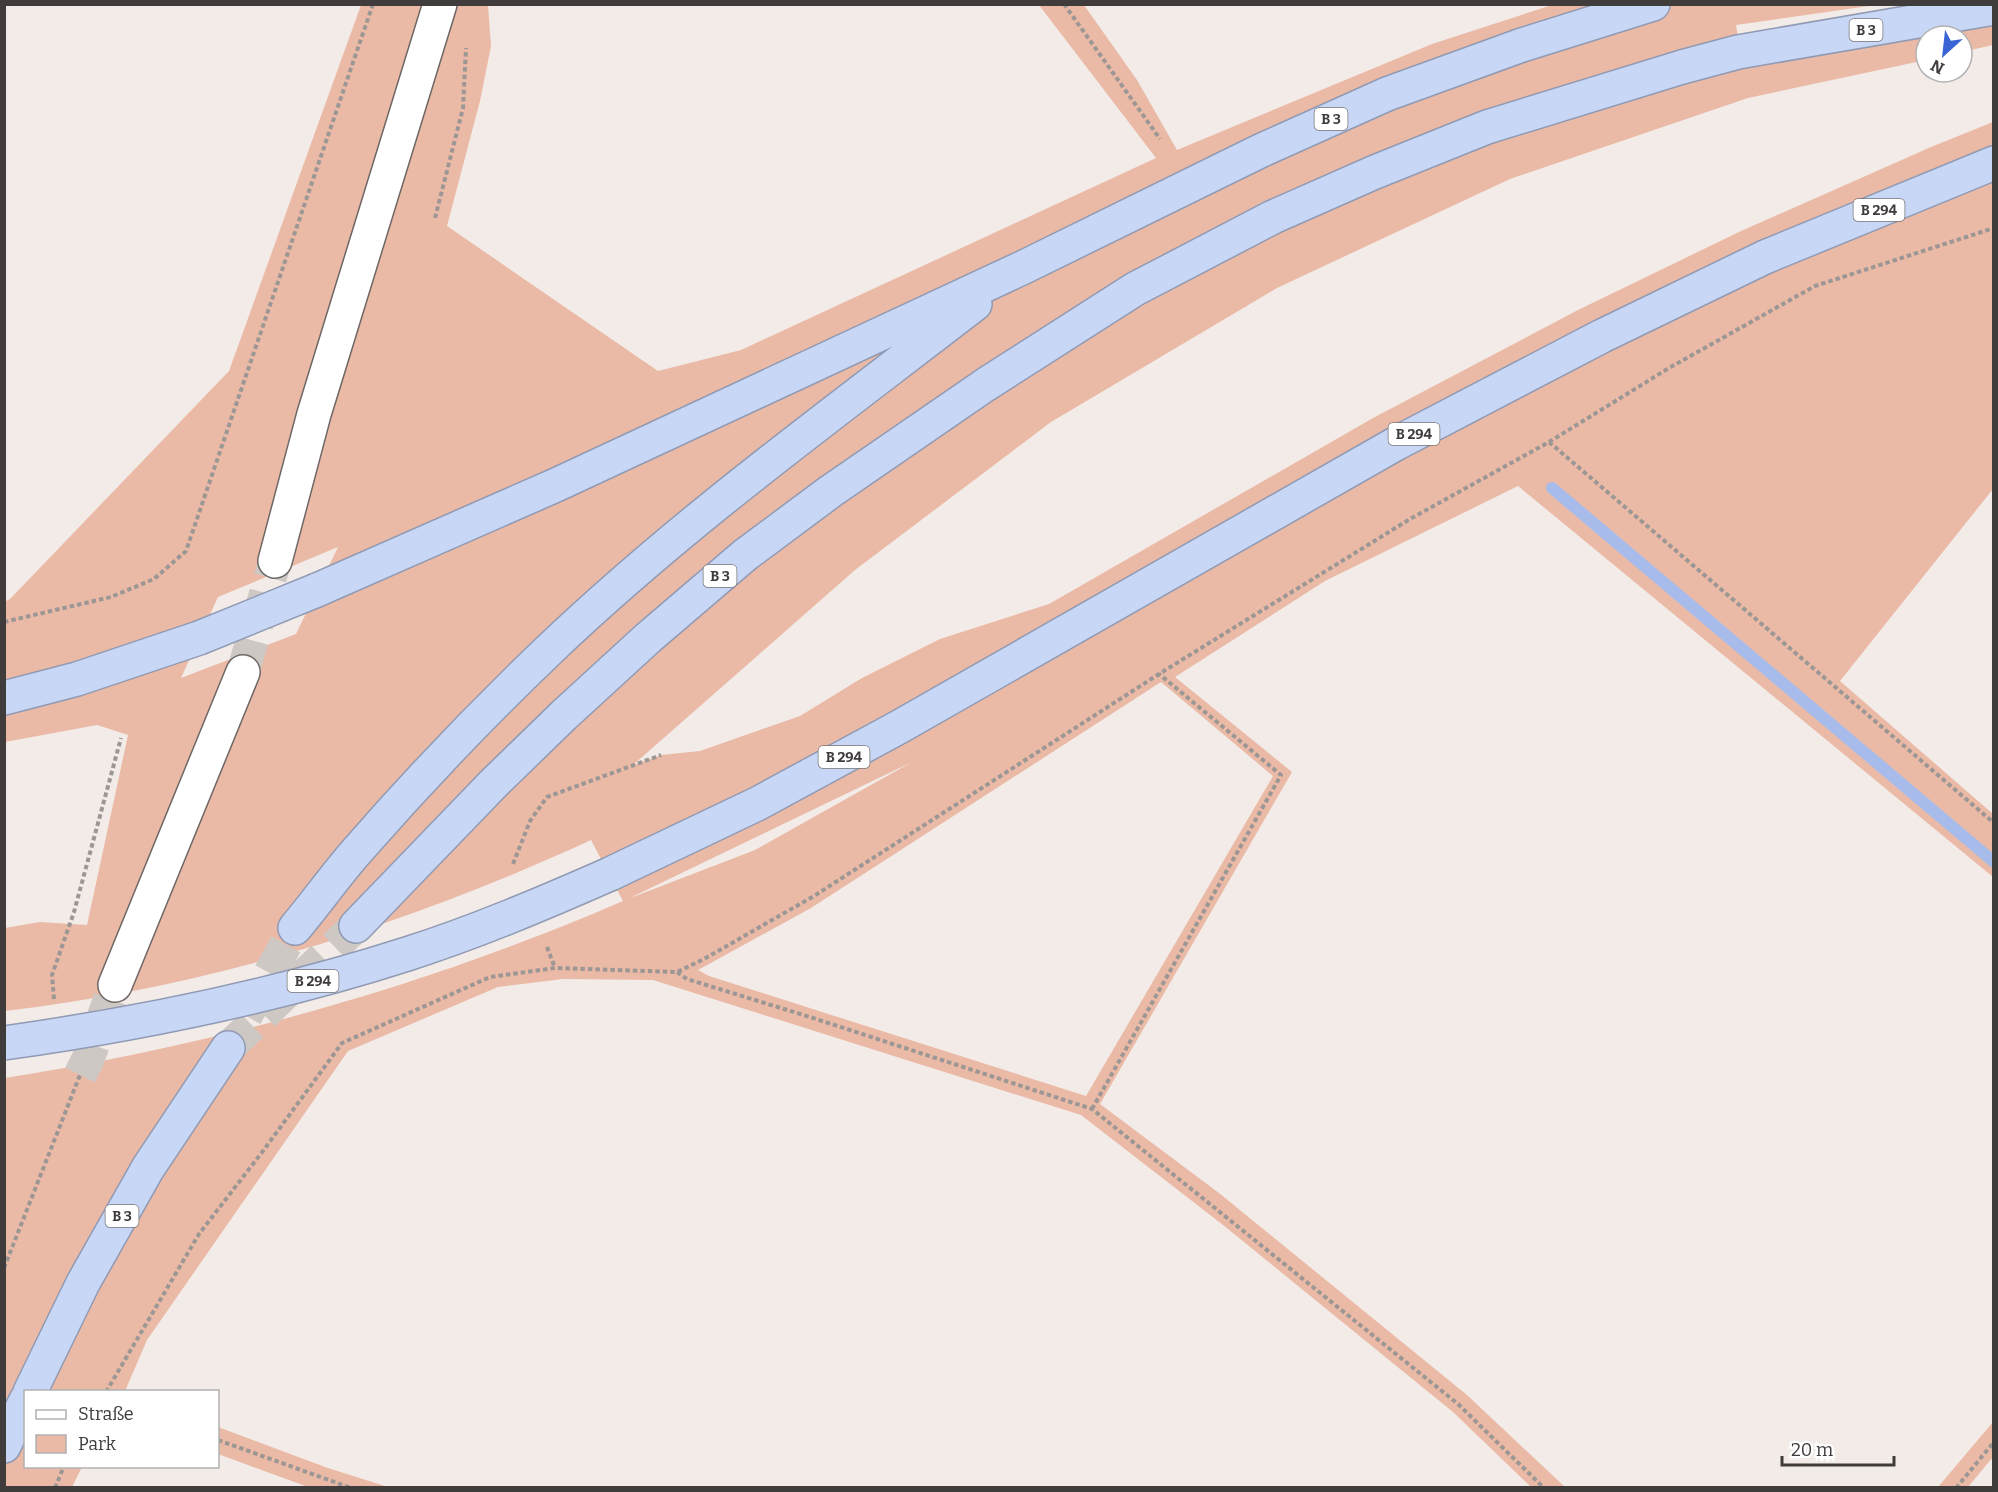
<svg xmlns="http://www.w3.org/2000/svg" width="1998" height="1492" viewBox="0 0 1998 1492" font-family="Bitter,serif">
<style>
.green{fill:#ebbaa6;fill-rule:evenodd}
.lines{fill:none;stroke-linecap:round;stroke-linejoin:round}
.stream{stroke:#a7bcea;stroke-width:12}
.minor-tunnel{stroke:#cec8c5;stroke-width:33;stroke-dasharray:33 16;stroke-linecap:butt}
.trunk-tunnel{stroke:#cec8c5;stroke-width:33;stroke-dasharray:33 16;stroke-linecap:butt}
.minor-casing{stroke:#6d6765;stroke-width:36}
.trunk-casing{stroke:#909ab3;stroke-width:36}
.path{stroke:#9c9795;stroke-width:4;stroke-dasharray:4.5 3;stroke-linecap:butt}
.minor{stroke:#fff;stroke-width:33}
.trunk{stroke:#c8d7f6;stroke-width:33}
.trunk-bridge-casing{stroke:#909ab3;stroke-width:36;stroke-linecap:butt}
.trunk-bridge{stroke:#c8d7f6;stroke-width:33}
.labels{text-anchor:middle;stroke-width:6;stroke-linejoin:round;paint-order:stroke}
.shield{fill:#fff;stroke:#797676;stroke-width:1.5}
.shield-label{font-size:14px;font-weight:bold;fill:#3f3c3b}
</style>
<rect width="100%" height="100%" fill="#f2ebe8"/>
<path class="green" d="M361 5H488L491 46 480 101 447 226 658 371 741 350 1156 158 1039 5H1084L1137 80 1177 150 1432 44 1552 5H1876L1736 25 1743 66 1993 25V45L1962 52V36H1926V60L1748 98 1510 179 1277 288 1051 422 855 570 633 765 661 755 700 751 800 716 862 678 940 639 1049 604 1373 418 1578 310 1741 231 1931 147 1993 122V489L1840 681 1993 814V877L1518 486 1325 581 1175 677 1292 772 1100 1104 1219 1193 1467 1395 1565 1487H1531L1453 1412 1223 1225 1081 1115 653 980 563 979 498 987 348 1051 147 1340 125 1391 26 1392V1466L82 1467 72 1487H5V1078C219 1044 424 987 623 901L591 840C405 926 209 987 5 1011V928L40 922 87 925 128 735 97 725 5 742 4 602 10 599 229 371ZM338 547 296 634 181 678 218 597ZM1161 682 1273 776 1086 1096 709 976 698 970 811 908ZM912 762 755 850 633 897 634 896Z
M1993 1422V1457L1968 1487H1938Z
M218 1427 328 1468 388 1487H308L218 1454Z"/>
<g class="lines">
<path class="stream" d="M1552 488 1994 862"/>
<path class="minor-tunnel" d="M243 672 275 561
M80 1075 88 1059 115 985"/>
<path class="trunk-tunnel" d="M246 1016 295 928
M228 1048 356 926"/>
<defs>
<path id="minor" d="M275 561 314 414 440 4
M115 985 243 672"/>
<path id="trunk" d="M317 590 556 485 1024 267 1260 151 1387 94 1522 45 1653 4
M4 698 77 679 199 638
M610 874 757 804 899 727 1397 443 1602 336 1765 257 1994 163
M356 926 494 783 564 715 648 638 745 555 831 491 985 385 1135 289 1273 217 1375 172 1487 127 1682 67 1738 52 1994 8
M295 928C316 903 335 876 356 852 417 782 482 714 549 650 681 524 830 416 975 304
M30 1392 83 1283 148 1168 228 1048
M4 1446 26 1400"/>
</defs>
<use href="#minor" class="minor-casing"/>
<use href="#trunk" class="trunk-casing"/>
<path class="path" d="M1064 4 1160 139
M435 218 463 108 466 48
M1549 442 1994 823
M4 622 111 597 154 579 186 551 373 4
M513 864 530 821 547 797 661 755
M547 947 555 968
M677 972 687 979 813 1018 1092 1109 1458 1404 1544 1488
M54 999 52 975 74 912 121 738
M1092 1109 1281 775 1159 674
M4 1268 80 1075
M106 1392 199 1234 263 1151 342 1043 490 977 555 968 677 972 704 959 814 896 1159 674 1410 519 1549 442 1669 368 1815 286 1994 228
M218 1440 351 1488
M55 1488 64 1466
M1956 1488 1994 1442"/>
<use href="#minor" class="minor"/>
<use href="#trunk" class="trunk"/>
<defs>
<path id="trunk-bridge" d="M199 638 317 590
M4 1043C141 1024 276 996 407 954 476 932 544 903 610 874"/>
</defs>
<use href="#trunk-bridge" class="trunk-bridge-casing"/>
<use href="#trunk-bridge" class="trunk-bridge"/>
</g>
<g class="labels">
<g class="shield">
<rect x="1849.5" y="19" width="33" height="22" rx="4.5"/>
<rect x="1314.5" y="108" width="33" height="22" rx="4.5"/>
<rect x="1853.5" y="199" width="51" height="22" rx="4.5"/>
<rect x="1388.5" y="423" width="51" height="22" rx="4.5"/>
<rect x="703.5" y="565" width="33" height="22" rx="4.5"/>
<rect x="818.5" y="746" width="51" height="22" rx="4.5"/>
<rect x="287.5" y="970" width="51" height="22" rx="4.5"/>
<rect x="105.5" y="1205" width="33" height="22" rx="4.5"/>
</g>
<g class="shield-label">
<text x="1866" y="35">B 3</text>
<text x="1331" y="124">B 3</text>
<text x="1879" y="215">B 294</text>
<text x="1414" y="439">B 294</text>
<text x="720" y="581">B 3</text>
<text x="844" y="762">B 294</text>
<text x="313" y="986">B 294</text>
<text x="122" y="1221">B 3</text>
</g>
</g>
<rect width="1998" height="1492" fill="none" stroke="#3f3c3b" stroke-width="12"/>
<rect x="24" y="1390" width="195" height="78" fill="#ffffff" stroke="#b2b1b1" stroke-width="1.5"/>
<rect x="36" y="1410" width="30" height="9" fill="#ffffff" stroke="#b2b1b1" stroke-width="1.5"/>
<text x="78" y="1420" font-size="18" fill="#3f3c3b">Straße</text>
<rect x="36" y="1435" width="30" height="18" fill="#ebbaa6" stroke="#b2b1b1" stroke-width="1.5"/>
<text x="78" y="1450" font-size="18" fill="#3f3c3b">Park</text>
<g transform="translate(1944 54) rotate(207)"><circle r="28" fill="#ffffff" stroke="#b2b1b1" stroke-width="1.5"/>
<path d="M0-4.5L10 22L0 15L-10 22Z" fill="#3b64d5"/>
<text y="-9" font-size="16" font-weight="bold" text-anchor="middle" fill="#3f3c3b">N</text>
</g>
<path d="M1782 1456v9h112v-9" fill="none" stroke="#3f3c3b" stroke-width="3"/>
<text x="1791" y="1456" font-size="18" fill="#3f3c3b" stroke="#ffffff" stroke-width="4.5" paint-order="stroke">20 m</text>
</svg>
